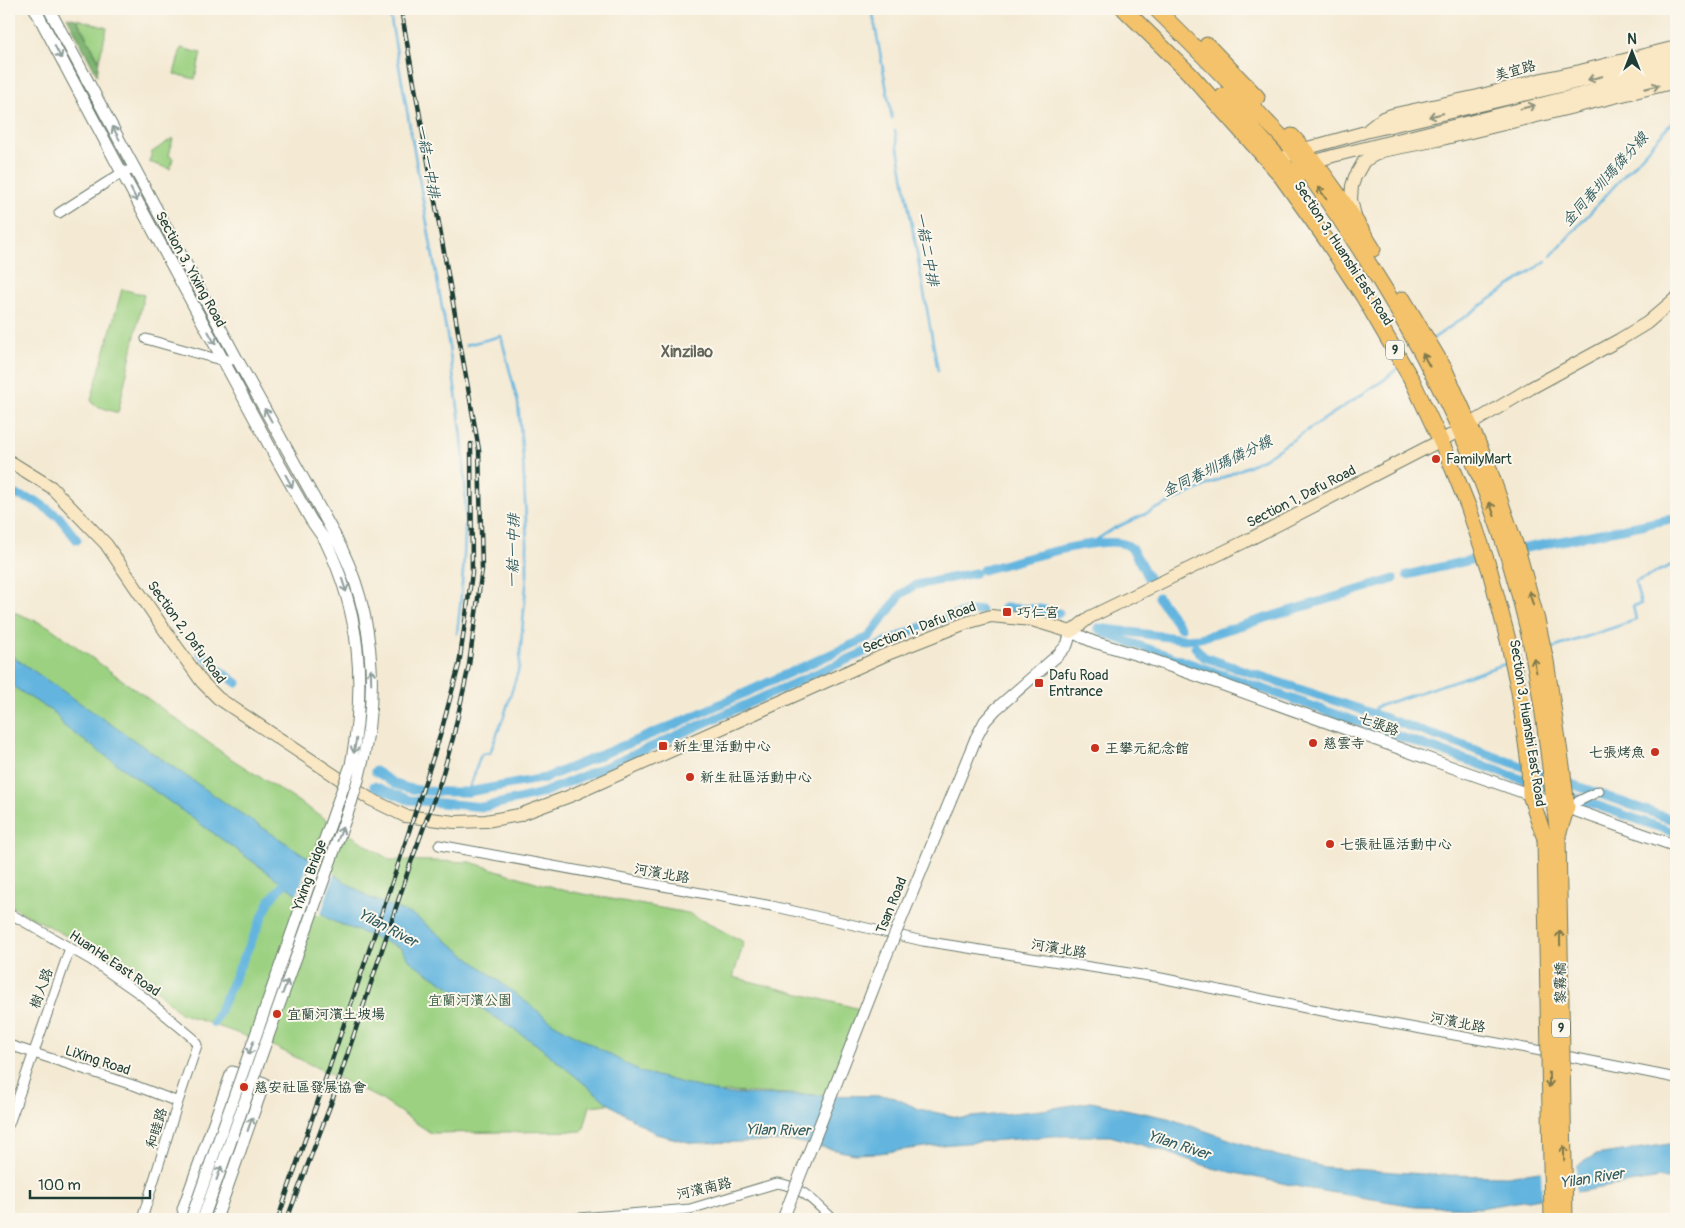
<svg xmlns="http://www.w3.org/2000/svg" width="1685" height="1228" viewBox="0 0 1685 1228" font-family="Pangolin,'LXGW WenKai TC',sans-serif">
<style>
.green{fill:#9cd182;stroke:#5e875b}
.forest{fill:#7db370;stroke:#4e7852}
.water{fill:#64b5df;stroke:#42798a}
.pier{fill:#f4ead4}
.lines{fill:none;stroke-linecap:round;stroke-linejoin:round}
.stream{stroke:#64b5df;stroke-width:2.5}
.canal{stroke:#64b5df;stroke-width:9}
.minor-casing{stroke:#6a7a6c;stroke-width:11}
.tertiary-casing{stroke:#6a7a6c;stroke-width:13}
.secondary-casing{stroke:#6a7a6c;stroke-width:14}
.primary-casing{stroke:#6a7a6c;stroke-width:17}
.minor{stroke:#fff;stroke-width:9}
.tertiary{stroke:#fff;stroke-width:11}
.secondary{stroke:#fae7c3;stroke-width:12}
.primary{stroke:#f3c26a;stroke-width:15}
.rail-casing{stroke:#1f3d34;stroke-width:4.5}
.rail{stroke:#fbf7ec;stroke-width:2.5;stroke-dasharray:8;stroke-linecap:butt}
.tertiary-bridge-casing{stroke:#6a7a6c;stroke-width:13;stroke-linecap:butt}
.primary-bridge-casing{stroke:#6a7a6c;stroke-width:17;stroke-linecap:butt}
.tertiary-bridge{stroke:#fff;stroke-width:11}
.primary-bridge{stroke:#f3c26a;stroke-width:15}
.oneway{stroke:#8f9e9a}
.oneway2{stroke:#8c927c}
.oneway3{stroke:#7e794c}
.poi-dot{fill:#c8321e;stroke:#fbf7ec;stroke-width:2}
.labels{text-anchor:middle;stroke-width:4;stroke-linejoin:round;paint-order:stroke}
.shield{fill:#fbf7ec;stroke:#61756b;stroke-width:1}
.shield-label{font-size:12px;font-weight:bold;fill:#1f3d34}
.street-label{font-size:14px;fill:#1f3d34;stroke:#fbf7ec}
.poi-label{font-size:14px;fill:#1f3d34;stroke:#fbf7ec;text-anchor:start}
.park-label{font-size:14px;fill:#385b44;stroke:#fbf7ec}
.water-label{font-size:15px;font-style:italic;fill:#305b5f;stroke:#fbf7ec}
.quarter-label{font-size:16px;font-weight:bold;fill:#64665b;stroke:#fbf7ec}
</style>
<rect width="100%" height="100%" fill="#fbf7ec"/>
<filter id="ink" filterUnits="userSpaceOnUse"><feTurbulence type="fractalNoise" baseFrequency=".02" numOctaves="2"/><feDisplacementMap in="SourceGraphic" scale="10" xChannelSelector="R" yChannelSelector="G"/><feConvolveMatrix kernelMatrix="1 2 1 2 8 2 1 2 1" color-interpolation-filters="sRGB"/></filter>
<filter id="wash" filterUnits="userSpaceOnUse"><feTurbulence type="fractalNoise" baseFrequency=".0096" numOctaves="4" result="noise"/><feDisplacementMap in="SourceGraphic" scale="20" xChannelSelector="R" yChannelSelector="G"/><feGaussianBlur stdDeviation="1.12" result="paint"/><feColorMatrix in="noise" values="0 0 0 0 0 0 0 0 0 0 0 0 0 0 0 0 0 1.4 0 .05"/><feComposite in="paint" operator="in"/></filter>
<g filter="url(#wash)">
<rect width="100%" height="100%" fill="#f4ead4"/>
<path class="green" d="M77 19 107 28 99 60Z
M181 48 201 53 195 79 174 74Z
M173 138 169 156 173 158 170 169 149 162 152 152Z
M122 289 144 295 118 413 94 405 91 400Z
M9 610 48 626 227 756 390 860 470 862 562 890 688 913 744 942 733 977 860 1009 831 1095 727 1092 590 1106 583 1131 431 1133 382 1100 271 1045 180 1013 130 965 100 954 9 905Z"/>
<path class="forest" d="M67 17 76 19 99 61 97 75Z"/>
<path class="water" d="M9 654 234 809 370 898 415 916 553 1023 641 1072 725 1094 891 1096 919 1109 962 1118 1042 1110 1091 1102 1168 1118 1278 1156 1324 1167 1437 1175 1507 1176 1578 1165 1595 1155 1676 1143V1180L1660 1178 1480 1208 1415 1206 1305 1188 1212 1168 1163 1151 1110 1136H1053L941 1145 879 1153 854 1154 793 1141 692 1143 656 1134 609 1104 536 1044 410 961 401 948 330 920 277 879 64 726 56 714 9 684Z"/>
<path class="pier" d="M311 856 335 872 320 916 296 898Z
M1576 1163V1194L1542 1200 1541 1168Z"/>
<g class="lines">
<path class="stream" d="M389 9 449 347
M872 9 892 118
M895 131 938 371
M1551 256 1676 118
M1434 338 1546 261
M466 345 501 336 518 403 523 459 527 542V575L519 668 504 716 490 753 482 754 480 757 468 792
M449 347C453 378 459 408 462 439 469 504 465 569 457 634
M1091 543 1113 529 1265 458 1384 380 1399 367
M1550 649 1636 620 1633 606 1641 604 1635 582 1676 563
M1374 714 1376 707 1508 663"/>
<path class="canal" d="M9 493 36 501 59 517 77 540
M1521 549 1676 518
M983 570C1009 564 1112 530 1130 547 1136 553 1145 573 1150 581
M1407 575 1475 559
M1158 597 1181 628
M1004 608 1039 609 1059 613
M1098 628 1106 634 1676 833
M1098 628 1184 639 1200 638 1394 579
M1195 647 1204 657 1374 714 1676 821
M201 653 223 673 237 683
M375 771C382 775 390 782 398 785 419 793 446 792 468 792L545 778 676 724 869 637 901 594 916 585 975 573
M374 786 409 800 483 807 540 794 617 762 923 626 965 612 981 610
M214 1023 270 900 291 876"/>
</g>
</g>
<g filter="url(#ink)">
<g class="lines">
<defs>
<path id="minor" d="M59 213 123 172 136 169
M146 339 224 361 237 359
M1567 807 1599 791
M439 845 772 906 923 941 1161 978 1306 1008 1536 1050 1676 1078
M9 913 91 960 140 994 193 1038 197 1045 178 1102 142 1219
M9 1045 136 1086 178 1102
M9 1124 70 948
M567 1219 690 1209 777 1183C803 1187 814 1202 833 1219"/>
<path id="tertiary" d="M35 9 114 158 276 458 311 520 325 540
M49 9 237 359 334 534
M976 738 985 721 996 709 1058 655 1067 645 1071 632 1094 642 1141 656 1221 684 1443 764 1676 846
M186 1219 183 1209 232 1072 264 1083 216 1219"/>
<path id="secondary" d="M1369 129 1383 118 1395 114 1478 96 1542 79 1580 71 1676 47
M1306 164 1333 156 1676 70
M1278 169 1281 160 1294 152 1304 149 1365 132 1676 59
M1355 216 1351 199 1352 186 1355 177 1364 161 1382 151 1438 140 1676 82
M9 461 51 487 106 544 166 632 202 682 218 698 370 799 405 816 455 822 486 821 519 815 570 796 885 655 966 623 991 616 1032 620 1071 632 1090 617 1246 541 1461 430 1531 388 1619 340 1647 323 1676 298"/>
<path id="primary" d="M1124 9 1189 73 1278 172 1325 238 1363 296 1413 382 1449 459 1468 506 1490 571 1508 640 1519 692 1529 764 1530 795 1545 839
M1156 9C1190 42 1223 76 1256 110 1268 124 1283 137 1295 152 1299 158 1303 166 1307 172 1407 311 1488 458 1527 626 1543 696 1550 767 1558 837
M1207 45 1257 97
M1223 96 1281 160 1296 180
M1292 136C1324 170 1349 210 1373 249
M1403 299 1444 368 1487 463 1518 552 1537 620 1546 661 1562 766 1567 807 1559 832"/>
</defs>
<use href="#minor" class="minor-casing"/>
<use href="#tertiary" class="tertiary-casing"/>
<use href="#secondary" class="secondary-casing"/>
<use href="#primary" class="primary-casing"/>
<use href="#minor" class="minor"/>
<use href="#tertiary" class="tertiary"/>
<use href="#secondary" class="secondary"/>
<use href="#primary" class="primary"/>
<defs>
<path id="rail" d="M278 1219 399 862 440 736 459 665 472 573 471 444
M287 1219 332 1101 410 865 441 780 453 738 469 665 482 569 479 450 401 9"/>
</defs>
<use href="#rail" class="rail-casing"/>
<use href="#rail" class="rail"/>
<defs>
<path id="tertiary-bridge" d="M191 1219 351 765C366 685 361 614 325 540
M203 1219 351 803C381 715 380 617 334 534
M783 1219 884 961 976 738"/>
<path id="primary-bridge" d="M1558 837 1565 1219
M1545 839 1552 1219"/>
</defs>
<use href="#tertiary-bridge" class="tertiary-bridge-casing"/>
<use href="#primary-bridge" class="primary-bridge-casing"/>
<use href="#tertiary-bridge" class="tertiary-bridge"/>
<use href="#primary-bridge" class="primary-bridge"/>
</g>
<defs><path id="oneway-shaft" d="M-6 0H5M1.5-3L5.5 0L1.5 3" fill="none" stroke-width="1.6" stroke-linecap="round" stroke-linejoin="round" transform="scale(1.25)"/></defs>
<g class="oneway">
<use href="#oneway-shaft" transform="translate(58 52) rotate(62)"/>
<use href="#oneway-shaft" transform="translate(116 133) rotate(-118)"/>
<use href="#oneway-shaft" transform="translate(134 195) rotate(63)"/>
<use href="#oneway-shaft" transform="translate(212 338) rotate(61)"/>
<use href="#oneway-shaft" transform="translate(268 415) rotate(-119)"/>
<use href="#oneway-shaft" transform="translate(289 481) rotate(61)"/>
<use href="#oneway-shaft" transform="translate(344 585) rotate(72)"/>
<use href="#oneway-shaft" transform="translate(371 676) rotate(-92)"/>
<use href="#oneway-shaft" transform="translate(355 746) rotate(100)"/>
<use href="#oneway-shaft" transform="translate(340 834) rotate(-70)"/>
<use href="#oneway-shaft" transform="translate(285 987) rotate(-70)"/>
<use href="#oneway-shaft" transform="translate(251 1048) rotate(109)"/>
<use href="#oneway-shaft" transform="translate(250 1124) rotate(-71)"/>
<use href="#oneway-shaft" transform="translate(219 1173) rotate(-70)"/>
</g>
<g class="oneway2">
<use href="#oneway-shaft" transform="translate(1595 78) rotate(167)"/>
<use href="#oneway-shaft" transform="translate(1652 87) rotate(-14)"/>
<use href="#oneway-shaft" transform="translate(1528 107) rotate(-14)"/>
<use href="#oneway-shaft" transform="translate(1436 115) rotate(167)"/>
</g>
<g class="oneway3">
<use href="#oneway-shaft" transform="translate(1322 193) rotate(-126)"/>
<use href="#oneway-shaft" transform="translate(1426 360) rotate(-119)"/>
<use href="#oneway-shaft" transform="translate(1492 509) rotate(-110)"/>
<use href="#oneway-shaft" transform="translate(1531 598) rotate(-106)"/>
<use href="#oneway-shaft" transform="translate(1535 665) rotate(-101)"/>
<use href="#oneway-shaft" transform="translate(1560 938) rotate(-91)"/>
<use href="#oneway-shaft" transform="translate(1549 1080) rotate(89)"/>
<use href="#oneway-shaft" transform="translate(1564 1153) rotate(-91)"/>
</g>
</g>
<g class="poi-dot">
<circle cx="1436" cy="459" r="5"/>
<rect x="1002" y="607" width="10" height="10" rx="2.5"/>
<rect x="1034" y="678" width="10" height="10" rx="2.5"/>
<circle cx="1313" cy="743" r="5"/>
<rect x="658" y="741" width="10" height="10" rx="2.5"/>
<circle cx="1095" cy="748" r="5"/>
<circle cx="1655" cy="752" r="5"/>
<circle cx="690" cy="777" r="5"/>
<circle cx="1330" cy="844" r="5"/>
<circle cx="277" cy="1014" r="5"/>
<circle cx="244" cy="1087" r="5"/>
</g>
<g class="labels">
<g class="shield">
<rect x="1386" y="340.5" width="18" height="19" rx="4"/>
<rect x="1552" y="1018.5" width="18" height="19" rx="4"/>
</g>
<g class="shield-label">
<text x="1395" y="354">9</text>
<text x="1561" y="1032">9</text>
</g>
<g class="street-label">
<text transform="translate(1515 70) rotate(-15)" y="5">美宜路</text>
<text transform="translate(1344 253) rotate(57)" y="5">Section 3, Huanshi East Road</text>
<text transform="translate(191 269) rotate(61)" y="5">Section 3, Yixing Road</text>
<text transform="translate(1301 496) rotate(-27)" y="5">Section 1, Dafu Road</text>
<text transform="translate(919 627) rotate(-21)" y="5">Section 1, Dafu Road</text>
<text transform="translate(187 632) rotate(54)" y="5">Section 2, Dafu Road</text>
<text transform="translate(1528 723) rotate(81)" y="5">Section 3, Huanshi East Road</text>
<text transform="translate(1379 724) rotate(20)" y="5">七張路</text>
<text transform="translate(662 873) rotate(10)" y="5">河濱北路</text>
<text transform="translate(309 875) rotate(-70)" y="5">Yixing Bridge</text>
<text transform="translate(891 905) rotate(-68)" y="5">Tsan Road</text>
<text transform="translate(1059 948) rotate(9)" y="5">河濱北路</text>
<text transform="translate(115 963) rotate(34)" y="5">HuanHe East Road</text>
<text transform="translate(1560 983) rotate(-91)" y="5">黎霧橋</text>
<text transform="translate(41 988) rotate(-70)" y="5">樹人路</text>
<text transform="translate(1458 1022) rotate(11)" y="5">河濱北路</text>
<text transform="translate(98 1060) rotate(18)" y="5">LiXing Road</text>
<text transform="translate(156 1128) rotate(-73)" y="5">和睦路</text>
<text transform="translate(704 1188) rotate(-13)" y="5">河濱南路</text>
</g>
<g class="poi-label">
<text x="1446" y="464">FamilyMart</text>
<text x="1017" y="617">巧仁宮</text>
<text x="1049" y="680">Dafu Road<tspan x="1049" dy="16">Entrance</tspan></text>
<text x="1323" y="748">慈雲寺</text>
<text x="673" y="751">新生里活動中心</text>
<text x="1105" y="753">王攀元紀念館</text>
<text x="1645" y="757" text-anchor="end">七張烤魚</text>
<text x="700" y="782">新生社區活動中心</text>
<text x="1340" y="849">七張社區活動中心</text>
<text x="287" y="1019">宜蘭河濱土坡場</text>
<text x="254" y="1092">慈安社區發展協會</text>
</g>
<g class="park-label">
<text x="470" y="1005">宜蘭河濱公園</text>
</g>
<g class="water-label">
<text transform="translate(428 161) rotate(80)" y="5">一結一中排</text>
<text transform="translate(1605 179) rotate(-48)" y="5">金同春圳瑪僯分線</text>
<text transform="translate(927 249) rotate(80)" y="5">一結二中排</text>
<text transform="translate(1217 466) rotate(-26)" y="5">金同春圳瑪僯分線</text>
<text transform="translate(513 551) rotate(-89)" y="5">一結一中排</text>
<text transform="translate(388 928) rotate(28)" y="5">Yilan River</text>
<text transform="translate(778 1130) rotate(1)" y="5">Yilan River</text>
<text transform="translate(1179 1145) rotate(18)" y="5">Yilan River</text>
<text transform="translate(1592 1178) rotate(-9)" y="5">Yilan River</text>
</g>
<g class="quarter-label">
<text x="687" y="357">Xinzilao</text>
</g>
</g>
<rect width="1685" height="1228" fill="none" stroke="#fbf7ec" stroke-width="30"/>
<g transform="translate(1632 52)" stroke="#fbf7ec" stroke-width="4" paint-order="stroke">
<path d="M0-4L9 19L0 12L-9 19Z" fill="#1f3d34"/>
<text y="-8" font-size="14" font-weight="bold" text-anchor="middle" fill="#1f3d34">N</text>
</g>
<path d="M30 1190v8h120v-8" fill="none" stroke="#1f3d34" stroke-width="2.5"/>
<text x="38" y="1190" font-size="15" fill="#1f3d34" stroke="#fbf7ec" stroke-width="4" paint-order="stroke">100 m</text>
</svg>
